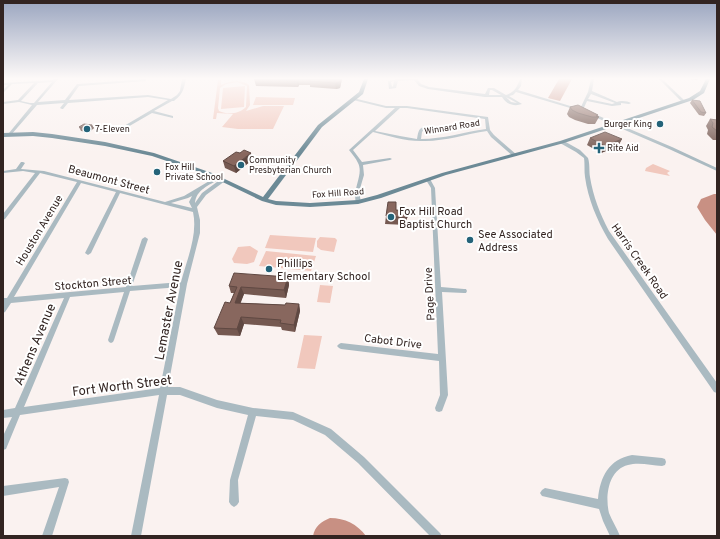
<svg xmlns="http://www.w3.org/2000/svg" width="720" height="539" viewBox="0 0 720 539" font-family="Overpass,sans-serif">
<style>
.green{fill:#f1c8bd;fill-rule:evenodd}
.water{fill:#c89083}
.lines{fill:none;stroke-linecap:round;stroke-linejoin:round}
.minor{fill:#aabac1;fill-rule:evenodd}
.major{fill:#6c8a96;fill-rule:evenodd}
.wall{fill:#755951}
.shaded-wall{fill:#5f4842}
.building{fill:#88675e;stroke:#5f4842}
.poi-dot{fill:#246379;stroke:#fff;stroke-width:1.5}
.labels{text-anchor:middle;stroke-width:4;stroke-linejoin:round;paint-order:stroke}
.far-poi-label{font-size:9px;fill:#322421;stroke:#fff;text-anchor:start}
.far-street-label{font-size:9px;fill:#322421;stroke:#fff}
.street-label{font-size:11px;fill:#322421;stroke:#fff}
.poi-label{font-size:11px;fill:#322421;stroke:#fff;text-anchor:start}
.near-street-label{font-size:13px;fill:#322421;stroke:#fff}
</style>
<rect width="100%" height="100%" fill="#faf2f0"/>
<path class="green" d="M218 80H221V85C229 81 242 79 249 85L250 105 246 111 263 106H284L273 129H238L222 127 233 114 217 113 216 119H213ZM237 82 247 86 246 107C239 114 228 115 219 111L218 108 220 88 226 84Z
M245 86 244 107 221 109 223 88Z
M256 97 295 98 293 105H253Z
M653 164 670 171 667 173 670 176 645 171 646 168Z
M270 235 316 238 313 252 265 248Z
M320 237 335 238 337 240 334 252 321 250 317 247V241Z
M250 246 258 251 254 262 247 264 234 263 232 259 238 247Z
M266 251 316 256 311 271 259 266Z
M320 285 333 286 330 303 317 302Z
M304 335 322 336 315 369 297 368Z"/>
<path class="water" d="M559 79H572L560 101 548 98Z
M714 194H717V235L705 220 697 207 701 199Z
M330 518C345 518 357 524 366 536H313C315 526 321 522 330 518Z"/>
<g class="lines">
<path class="minor" d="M54 79H58L38 102 65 100 77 84H78L145 79H146V81L79 86 69 100 148 95 171 99 177 95 180 91 182 79H186C184 88 183 94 175 100L174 101H172L154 111 173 116V118L152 113 126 128H124V126L168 100 148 97 68 103 63 109H62L60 108 64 103 37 105 11 135H9V133L32 105 19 102 3 104V102L18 100 34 83 12 84 3 93V90L8 85H3V83L53 80ZM52 82 34 103H30L21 101 38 83Z
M397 79H419L418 80 421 84 429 87 485 94 488 88H494L506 95C515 92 517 87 520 79H522L521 86 518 90 580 109 577 110 516 92 513 95 509 96 522 104C514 107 506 104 502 97H485L428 89 419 86 414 80 398 81 396 88 389 89 388 81ZM394 81 393 86 392 87 391 82ZM490 90H492L501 95H489ZM506 97 517 103 511 102Z
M591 79H594L592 91 617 102C621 100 628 101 631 103L629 104 621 103V105L612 106 587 101 582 112H580L579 111 588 92ZM591 94 615 103 612 104 588 99Z
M659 79H662L684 100V102H682Z
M353 98 386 106H407L488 117 490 130 494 135 517 155V156H513L491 137 487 131C466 134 446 141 425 141 407 142 390 136 373 132L353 150 362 162 390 158 392 159 390 160 363 165 364 175 359 192 361 202 358 204 356 203C352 188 364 175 358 163 356 158 352 154 349 150L395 108H386L353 100ZM400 108H407L485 119 486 129C464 132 443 139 421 139L422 132 425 128 423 127C418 129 418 134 417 139L400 136 375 131Z
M590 113H592L672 147 717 168V171L669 149 590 115Z
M560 141H564L580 150 588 158C590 164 589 171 590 177 593 196 600 214 609 231L717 383V393L714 392 608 239C597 220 588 199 585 177 584 171 585 165 584 158L576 152 560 143Z
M21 162H23L25 163 21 169 44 171 165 202 184 196 216 177H220V179C209 185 196 190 195 203L202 193 221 179H225V181L206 195 197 207 200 220V233L187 284 168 387H180L217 400 253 408 293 412 331 429 364 457 440 533 442 536H430L358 463 325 435 293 420 256 416 238 480 239 502 237 505 234 507 231 505 229 502 230 480 248 415 217 408 180 395H167L141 536H131L159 395 20 415 6 449 3 450V436L12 417 3 418V410L15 408 64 298 11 303 5 312 3 313V298H7L77 182 40 173 5 219 3 220V214L35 173 23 171 3 173V171L16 169ZM81 183 116 192 85 253 88 255 91 253 120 193 193 212C198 235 187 259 181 282L132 286 148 239 145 237 142 239 126 287 14 297ZM192 196 189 202 192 208 171 203 188 198ZM180 287 160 388 24 407 70 297 124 292 108 340 109 342 111 343 113 342 114 340 130 291Z
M426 179H430L435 188 441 287 464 289H466L467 291 466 293H464L442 292 448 395 442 411 439 412 436 411 435 408 440 395 439 361 341 349 339 348 337 346 339 344 341 343 438 354 431 188 426 180Z
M632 455 662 458 665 459 666 462 665 465 662 466C651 465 638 462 628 465 608 470 605 497 609 513 612 521 617 528 620 536H610L603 521 599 509 542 496 540 493 542 490 545 488 598 499C600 477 609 459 632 455Z
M65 478 68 479 69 482 52 536H42L59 487 3 496V486Z"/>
<path class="major" d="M364 79H368L363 94 322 127 268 199 276 201 310 203 358 200 377 195 442 173 560 141 689 98 700 91 706 79H710L704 93 693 100 564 143 446 175 381 198 358 204 310 207 276 205 262 201 208 175 152 156 105 146 52 138 33 136 3 137V133L33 132 52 134 105 142 154 153 212 173 263 197 318 125 359 92Z"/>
</g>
<path class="wall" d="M254 79H342L340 88 336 89 310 87V85H299L298 87 256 86Z
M690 79H698L697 80Z
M692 100 706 113 704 116 699 115 690 103Z
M570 107 599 117 595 124H588L575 120 569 117 567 114Z
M710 119 717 120V140H713L707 134 708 130 706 126Z
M92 125 94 128 89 132 81 131 79 127Z
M590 138 622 139 618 146 601 153 587 145Z
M252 160 236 173 225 168 223 161Z
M396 210 407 218 406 225 385 224 386 216Z
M288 277 289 285 286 298 244 294 240 303 285 305 299 304 300 311 295 332 282 330 281 327 244 324 240 336 218 335 214 328 230 303 234 293H231L229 286Z"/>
<path class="shaded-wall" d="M298 79 299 85 298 87 297 81Z
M340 79H342L340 88 336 89 335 83Z
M92 125 94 128 89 132 87 128Z
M622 139 618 146 601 153 605 146Z
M251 153 252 160 236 173 234 166Z
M288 277 289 285 286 298 284 290Z
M241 287 244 294 238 310 235 303Z
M299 304 300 311 295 332 294 325Z
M241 317 244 324 240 336 237 329Z"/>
<path class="building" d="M254 79H298L297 81Z
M310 79H340V82L335 83 309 81Z
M692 100 700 101 706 113 701 112Z
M578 105 598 115 596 116 599 117H592L578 113 572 110 570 107Z
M710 119 717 120V131L712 127 713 123Z
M84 124 92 125 87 128 79 127Z
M605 132 622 139 605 146 590 138Z
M244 150 251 153 234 166 223 161 236 152 240 153Z
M388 202H396V210L407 211V218L386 216Z
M234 273 288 277 284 290 241 287 235 303 285 305 286 303 299 304 294 325 280 323 281 320 241 317 237 329 214 328 225 302 230 303 237 287 229 286Z"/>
<linearGradient id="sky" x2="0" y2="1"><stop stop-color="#9ba6c0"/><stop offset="0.51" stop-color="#fdf9f8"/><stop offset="1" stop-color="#fdf9f8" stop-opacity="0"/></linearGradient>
<rect width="720" height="154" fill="url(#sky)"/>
<g class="poi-dot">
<circle cx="660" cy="124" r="4"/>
<circle cx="87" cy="129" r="4"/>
<path d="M597 142h4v4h4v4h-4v4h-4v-4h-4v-4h4z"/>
<circle cx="241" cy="165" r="4"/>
<circle cx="157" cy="172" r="4"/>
<circle cx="391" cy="217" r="4"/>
<circle cx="470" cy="240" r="4"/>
<circle cx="269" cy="269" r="4"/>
</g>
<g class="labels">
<g class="far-poi-label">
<text x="652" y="127" text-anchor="end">Burger King</text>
<text x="95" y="132">7-Eleven</text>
<text x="607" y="151">Rite Aid</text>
<text x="249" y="163">Community<tspan x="249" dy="10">Presbyterian Church</tspan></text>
<text x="165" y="170">Fox Hill<tspan x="165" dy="10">Private School</tspan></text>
</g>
<g class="far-street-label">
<text transform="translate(452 127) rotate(-9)" y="3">Winnard Road</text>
<text transform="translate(338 193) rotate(-4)" y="3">Fox Hill Road</text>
</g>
<g class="street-label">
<text transform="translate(109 179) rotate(15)" y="4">Beaumont Street</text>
<text transform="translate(39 230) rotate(-59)" y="4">Houston Avenue</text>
<text transform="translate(640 261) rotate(55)" y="4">Harris Creek Road</text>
<text transform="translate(93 283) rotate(-5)" y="4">Stockton Street</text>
<text transform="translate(429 294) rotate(-93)" y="4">Page Drive</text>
<text transform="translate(393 341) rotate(7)" y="4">Cabot Drive</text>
</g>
<g class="poi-label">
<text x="399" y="215">Fox Hill Road<tspan x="399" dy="13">Baptist Church</tspan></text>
<text x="478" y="238">See Associated<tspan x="478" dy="13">Address</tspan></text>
<text x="277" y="267">Phillips<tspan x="277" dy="13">Elementary School</tspan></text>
</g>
<g class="near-street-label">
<text transform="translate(168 310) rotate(-79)" y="5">Lemaster Avenue</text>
<text transform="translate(34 344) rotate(-67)" y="5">Athens Avenue</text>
<text transform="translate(122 385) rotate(-7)" y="5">Fort Worth Street</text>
</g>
</g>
<rect width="720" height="539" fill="none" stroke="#322421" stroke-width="8"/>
</svg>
